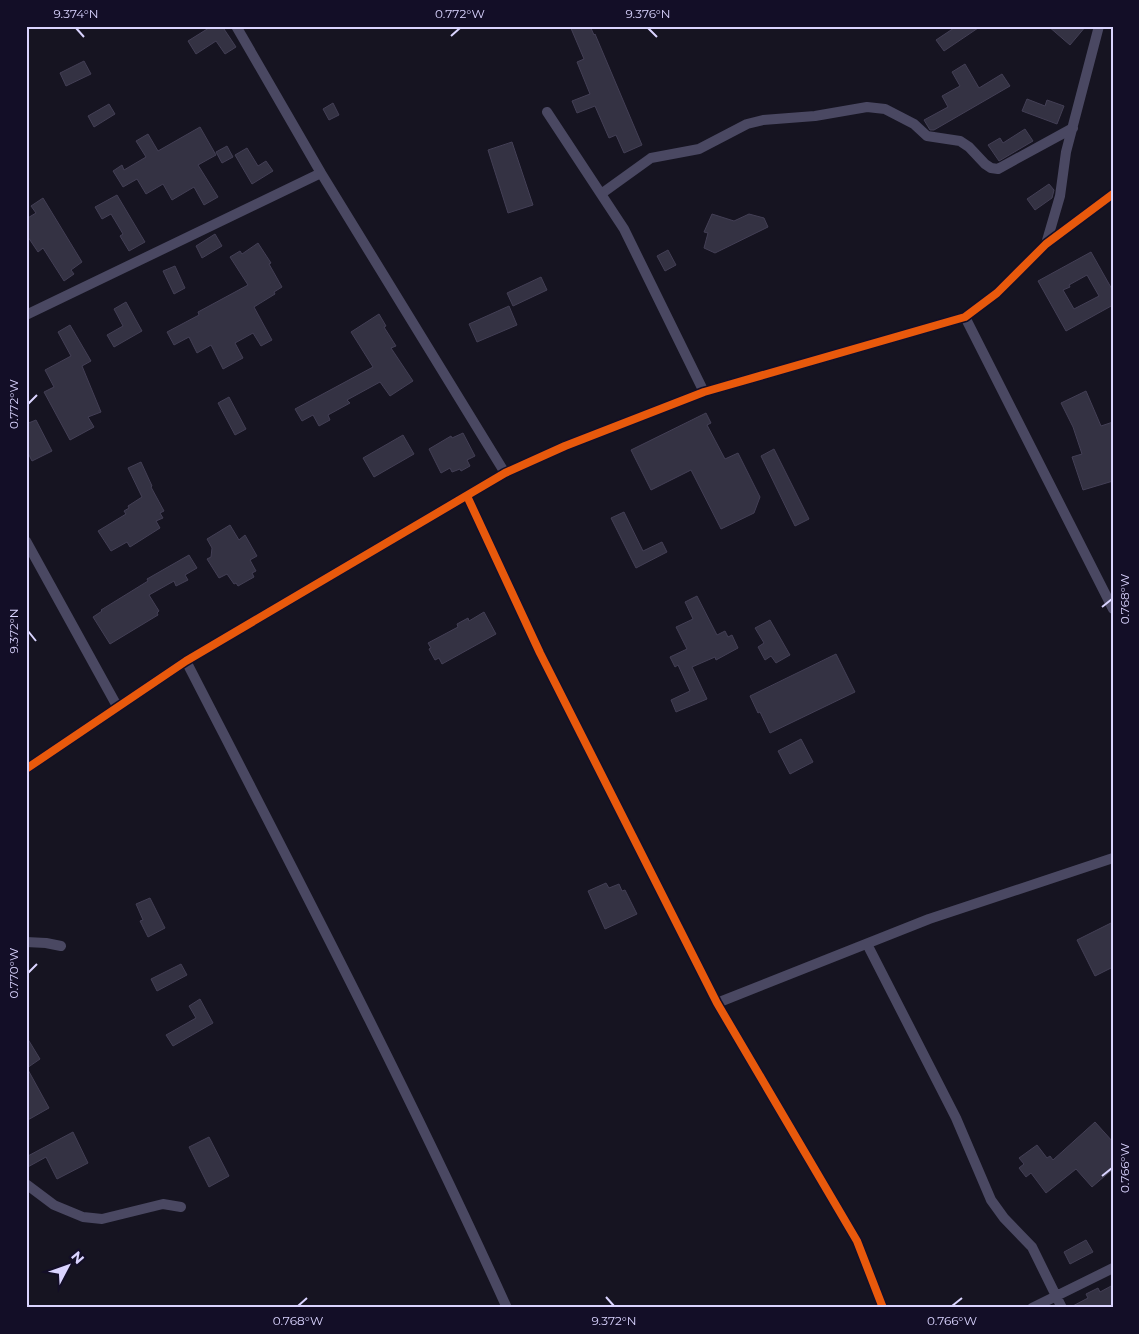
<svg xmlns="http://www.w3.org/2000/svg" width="1139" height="1334" viewBox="0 0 1139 1334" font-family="Montserrat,sans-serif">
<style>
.building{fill:#343243;stroke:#433f55;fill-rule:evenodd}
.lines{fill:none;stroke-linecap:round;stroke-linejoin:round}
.minor{stroke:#4a4862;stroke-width:10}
.cycleway-casing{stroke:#130e27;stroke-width:11}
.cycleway{stroke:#e8590c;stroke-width:8}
.ticks{fill:none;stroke:#dad4ff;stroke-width:2}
.neatline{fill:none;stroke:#dad4ff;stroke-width:2}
.ticks-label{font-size:12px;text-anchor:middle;fill:#dad4ff}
</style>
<rect width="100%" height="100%" fill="#161421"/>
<path class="building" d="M212 26H222L236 47 225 54 216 41 196 54 188 41Z
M570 26H590L594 35 595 34 642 145 624 153 616 135 609 138 595 106 577 113 572 101 590 94 577 62 584 59Z
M957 26H981L944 51 936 40Z
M1048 26H1086L1070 45Z
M84 61 91 74 66 86 60 73Z
M965 64 979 88 1002 74 1010 86 934 130H930L924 120 948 107 942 96 960 86 952 72Z
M1027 99 1045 106 1047 100 1064 106 1057 124 1022 111Z
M333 103 339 115 329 120 323 109Z
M109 104 115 114 94 127 88 116Z
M200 127 216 155 198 165 218 197 204 205 194 187 172 200 163 184 146 194 137 179 123 187 113 171 122 165 124 170 146 157 136 141 148 134 158 151Z
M1025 129 1033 141 999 161 988 145 1000 138 1003 143Z
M512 142 533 205 508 213 488 150Z
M227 146 233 157 222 163 216 152Z
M247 148 258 166 266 161 273 171 252 184 235 155Z
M1049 184 1054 190 1052 198 1035 210 1027 199Z
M117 195 145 242 129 251 120 236 123 234 111 214 102 219 95 207Z
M43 198 82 262 71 270 74 274 64 281 43 248 38 252 26 234V219L36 213 31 206Z
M712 214 734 221 749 214 764 218 768 227 715 253 704 248 708 233 704 232Z
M215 234 222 246 202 258 196 246Z
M258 243 271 263 269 264 282 287 274 292 275 294 254 307 272 340 261 346 253 333 235 343 243 358 223 369 211 345 197 353 189 337 174 345 167 332 199 315 198 312 248 285 230 257 240 251 242 254Z
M668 250 676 265 665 271 657 256Z
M1091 252 1113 291V305L1066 331 1038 281ZM1087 275 1099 296 1074 309 1063 290 1070 287 1069 285Z
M175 266 185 288 174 294 163 271Z
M541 277 547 290 513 306 507 293Z
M126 302 142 331 114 347 107 335 123 326 114 309Z
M509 306 517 325 477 342 469 324Z
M379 314 386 326 384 327 396 346 391 348 413 381 390 396 380 382 347 400 350 403 328 415 330 420 319 426 313 415 302 421 295 409 373 367 351 332Z
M70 325 91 361 82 366 101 412 88 417 94 427 70 440 44 392 54 387 45 370 71 356 58 332Z
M1086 391 1101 426 1113 422V481L1083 490 1072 457 1082 454 1073 427 1061 403Z
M229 397 246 429 235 435 218 403Z
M706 413 711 423 707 425 725 459 738 453 760 497 754 513 721 529 691 470 651 490 631 450Z
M36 420 52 451 32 461 26 449V424Z
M463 433 475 456 467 460 470 466 461 471 460 469 452 472 450 468 441 473 429 449 451 436 452 438Z
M403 435 414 454 374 477 363 458Z
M774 449 809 519 795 526 761 456Z
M141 462 152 486 151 487 164 511 160 513 163 518 156 521 160 528 130 547 127 542 111 551 98 531 126 514 124 511 129 508 128 506 142 497 128 468Z
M624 512 643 551 662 542 667 552 636 568 611 518Z
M230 525 239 540 245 535 257 556 250 560 256 571 252 573 254 577 238 586 236 583 234 584 227 574 219 578 207 559 211 557 212 548 207 539Z
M189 555 197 568 185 575 188 580 176 586 174 581 149 595 159 611 157 613 158 615 110 644 93 617 102 611 101 610 148 581 147 579Z
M697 596 717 635 725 631 728 637 732 635 738 648 716 660 715 657 692 667 707 699 676 712 671 700 690 691 678 665 675 667 670 657 687 649 676 627 693 619 685 602Z
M484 612 496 634 442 664 439 658 435 660 429 649 431 648 428 643 458 627 457 624 468 618 469 621Z
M770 620 790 655 776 663 771 656 765 660 758 647 764 643 755 628Z
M836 654 855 692 770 733 760 712 758 713 750 696Z
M801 739 813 762 790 774 778 751Z
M606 883 609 888 619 884 622 891 625 890 637 914 605 929 588 891Z
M150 898 165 928 148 937 140 921 143 920 136 904Z
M1113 922V967L1095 976 1077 940Z
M181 964 187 975 157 991 151 979Z
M200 999 213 1023 173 1046 166 1035 196 1018 189 1006Z
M26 1036 40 1059 27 1068 49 1108 26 1121Z
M1095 1122 1113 1142V1169L1092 1187 1076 1169 1046 1193 1031 1173 1026 1177 1019 1168 1024 1164 1019 1158 1037 1145 1047 1158 1050 1156 1053 1160Z
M73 1132 88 1163 57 1179 46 1157 26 1168V1157Z
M209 1137 229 1176 209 1187 189 1147Z
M1086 1240 1093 1252 1070 1264 1064 1252Z
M1113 1285V1308H1069L1088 1298 1086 1294 1098 1288 1100 1292Z"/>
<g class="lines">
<path class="minor" d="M236 26 321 173 505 473
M547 112 624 229 704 392
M601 194 651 158 699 149 747 124 763 120 815 116 867 107 885 109 914 124 927 136 960 141 969 147 985 164 991 168 998 169 1073 128
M1046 244 1060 196 1066 152 1099 26
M26 315 321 173
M965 317 1113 609
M467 496 540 653 717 1003 857 1241 883 1308
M26 541 117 706
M186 661C296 875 408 1089 507 1308
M26 769 186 661 505 473 565 446 704 392 965 317 997 293 1046 244 1113 194
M26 942 46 943 61 946
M867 944 956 1118 991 1200 1004 1218 1032 1247 1062 1308
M717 1003 929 919 1113 858
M26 1184 54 1205 83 1217 102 1219 163 1204 181 1207
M1032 1308 1113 1268"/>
<defs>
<path id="cycleway" d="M467 496 540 653 717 1003 857 1241 883 1308
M26 769 186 661 505 473 565 446 704 392 965 317 997 293 1046 244 1113 194"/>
</defs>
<use href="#cycleway" class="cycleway-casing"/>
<use href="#cycleway" class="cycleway"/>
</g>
<path class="ticks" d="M76 28 84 37M648 28 657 37M451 36 460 28M28 404 37 395M1102 607 1112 599M28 631 36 641M28 973 37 964M1102 1176 1112 1168M606 1297 614 1306M298 1306 307 1298M952 1306 962 1298"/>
<rect width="1139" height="1334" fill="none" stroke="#130e27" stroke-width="55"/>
<g transform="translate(68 1266) rotate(49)" stroke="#130e27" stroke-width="4" paint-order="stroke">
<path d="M0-4L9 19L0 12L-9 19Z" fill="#dad4ff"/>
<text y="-8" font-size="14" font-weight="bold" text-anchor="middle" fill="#dad4ff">N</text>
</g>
<rect x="28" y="28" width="1084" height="1278" class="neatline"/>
<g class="ticks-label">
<text x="76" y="18">9.374°N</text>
<text x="460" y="18">0.772°W</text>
<text x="648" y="18">9.376°N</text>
<text transform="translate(14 404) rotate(-90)" y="4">0.772°W</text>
<text transform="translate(1125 599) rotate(-90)" y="4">0.768°W</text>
<text transform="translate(14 631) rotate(-90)" y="4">9.372°N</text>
<text transform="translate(14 973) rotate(-90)" y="4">0.770°W</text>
<text transform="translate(1125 1168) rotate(-90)" y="4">0.766°W</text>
<text x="298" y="1325">0.768°W</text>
<text x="614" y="1325">9.372°N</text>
<text x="952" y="1325">0.766°W</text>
</g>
</svg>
